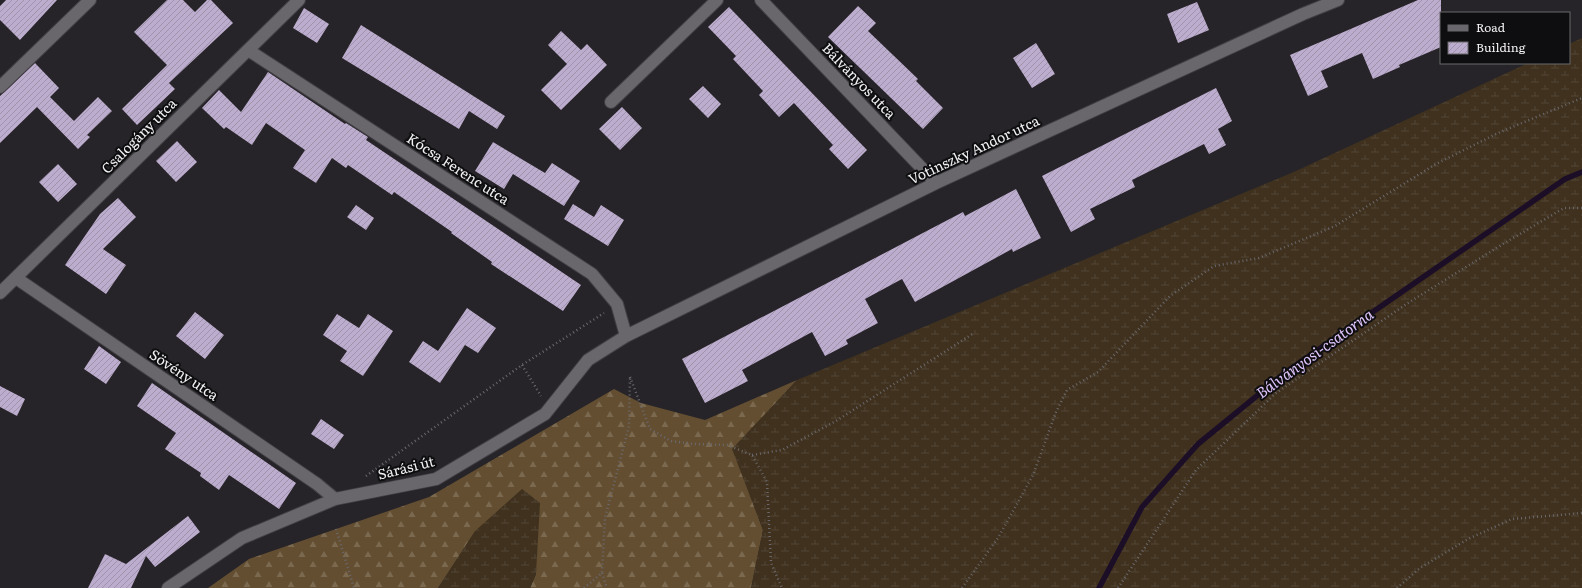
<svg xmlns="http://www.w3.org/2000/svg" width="1582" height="588" viewBox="0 0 1582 588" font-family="Literata,serif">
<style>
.forest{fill:url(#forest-firs)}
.wetland{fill:url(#wetland-marsh)}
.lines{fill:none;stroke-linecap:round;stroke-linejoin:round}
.stream{stroke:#1c0e27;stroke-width:5.5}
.building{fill:url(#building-hatch)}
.minor-casing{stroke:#413f43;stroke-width:14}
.path{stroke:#6b696d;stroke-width:2.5;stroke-dasharray:1 3;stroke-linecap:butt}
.minor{stroke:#69676c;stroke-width:12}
.labels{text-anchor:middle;stroke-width:4;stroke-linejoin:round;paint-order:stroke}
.street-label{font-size:14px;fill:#f2f0f3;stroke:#0e0d0f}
.water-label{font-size:15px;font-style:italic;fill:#e1c5fd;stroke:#0e0d0f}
</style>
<defs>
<pattern id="forest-firs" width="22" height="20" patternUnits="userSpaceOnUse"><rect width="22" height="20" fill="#634e31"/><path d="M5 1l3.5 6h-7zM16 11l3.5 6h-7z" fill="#7a684f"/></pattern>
<pattern id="wetland-marsh" width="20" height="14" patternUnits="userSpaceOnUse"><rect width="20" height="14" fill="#3f311e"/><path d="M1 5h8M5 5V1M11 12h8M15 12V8" fill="none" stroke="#524534"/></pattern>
<pattern id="building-hatch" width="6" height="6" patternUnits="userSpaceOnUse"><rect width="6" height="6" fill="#bcaccd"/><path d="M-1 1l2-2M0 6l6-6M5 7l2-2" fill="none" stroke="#9f93ac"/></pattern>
</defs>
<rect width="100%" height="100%" fill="#262428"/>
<path class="forest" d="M797 380 733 449 763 530 751 588H530L536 574 475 532 438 588H208L249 559 429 497 614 389 641 403 705 420Z"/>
<path class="wetland" d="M1582 38V588H751L763 530 732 449 797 380 1296 171 1528 63H1569V44Z
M522 489 540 503 536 574 530 588H438L475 531Z"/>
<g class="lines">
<path class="stream" d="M1099 588 1142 507 1198 444 1286 372 1565 179 1582 172"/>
</g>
<path class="building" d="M6 0H57L20 40 0 20V6Z
M167 0H183L195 12 207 0H211L233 23 169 83 175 89 137 125 122 109 167 65 134 32Z
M1418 0H1441V47L1399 65 1400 67 1373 79 1362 53 1321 71 1328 87 1308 96 1290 55Z
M1197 2 1209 30 1178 43 1167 14Z
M858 6 876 23 868 31 918 79 916 81 943 108 923 129 828 37Z
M729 7 867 150 848 169 829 149 833 145 794 103 779 117 759 95 763 91 733 59 736 56 708 27Z
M304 8 329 24 317 43 293 28Z
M361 25 505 116 497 129 469 111 459 129 342 58Z
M561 31 581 50 587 44 607 65 561 110 541 90 567 64 548 45Z
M1036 43 1055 74 1032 88 1013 58Z
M35 63 59 88 50 97 74 121 98 97 112 111 87 135 90 137 78 149 37 107 0 143V96Z
M268 72 345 124 346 123 368 137 366 140 581 285 563 311 491 264 492 262 451 233 452 232 394 192 392 195 348 165 346 168 332 158 316 183 293 168 305 150 266 123 252 145 226 127 224 129 202 108 219 90 241 112Z
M703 86 721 104 708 118 689 99Z
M1216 88 1232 121 1218 129 1226 145 1209 154 1204 144 1132 180 1135 187 1090 209 1095 219 1071 232 1042 176Z
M622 107 642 128 620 150 599 129Z
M177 141 197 162 176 182 156 161Z
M493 142 545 173 552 163 580 181 564 206 513 174 504 189 475 171Z
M58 164 77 184 58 202 39 182Z
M1016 189 1041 238 1013 252 1012 249 915 302 902 279 865 299 878 323 846 340 848 344 825 356 812 332 742 370 748 381 705 403 682 359 963 212 965 216Z
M118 198 136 217 103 249 126 265 106 294 65 265 100 214Z
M573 204 594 217 601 205 624 220 608 246 564 219Z
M356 205 374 218 366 230 347 217Z
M467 308 496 328 478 353 465 345 440 383 409 362 423 341 438 351Z
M195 312 224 335 205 359 176 336Z
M337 314 359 328 368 314 393 331 363 376 340 361 347 351 323 335Z
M99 346 121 362 106 384 84 369Z
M152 383 296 483 279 509 229 475 219 490 200 476 201 473 165 449 176 433 137 406Z
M0 386 25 399 17 416 0 407Z
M321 419 344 435 334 449 311 434Z
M188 516 200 532 155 567 146 556 131 588H88L105 554 126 564Z"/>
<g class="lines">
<defs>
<path id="minor" d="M761 0 936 183
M248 50 592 274 617 304 626 336
M0 87 90 0
M611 102 717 0
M16 278 317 484 335 499
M0 293 299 0
M168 588 242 538 335 499 436 479 545 414 588 360 626 336 936 183 1303 14 1338 0"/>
</defs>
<use href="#minor" class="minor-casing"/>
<path class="path" d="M522 365 541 396
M630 377 650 429 671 441 693 444 727 445 752 455 767 482 771 563 782 588
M752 455 782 450 836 421 974 333
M366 476 522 365 604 313
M336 529 354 588
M602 573 607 588
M584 588 602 573 605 518 629 426 630 378
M962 588 998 538 1033 475 1056 412 1067 390 1098 372 1170 296 1214 266 1259 258 1335 226 1436 164 1498 133 1582 98
M1118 588 1196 470 1276 393 1408 303 1503 244 1564 208H1582
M1397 588 1420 568 1468 539 1512 519 1582 513"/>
<use href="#minor" class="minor"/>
</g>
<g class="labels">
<g class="street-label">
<text transform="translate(859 81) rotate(46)" y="5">Bálványos utca</text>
<text transform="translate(139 136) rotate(-45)" y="5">Csalogány utca</text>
<text transform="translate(974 150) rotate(-25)" y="5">Votinszky Andor utca</text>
<text transform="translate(458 169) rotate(33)" y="5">Kócsa Ferenc utca</text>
<text transform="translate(184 375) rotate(34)" y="5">Sövény utca</text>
<text transform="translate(406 468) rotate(-14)" y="5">Sárási út</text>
</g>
<g class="water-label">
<text transform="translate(1315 354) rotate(-36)" y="5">Bálványosi-csatorna</text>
</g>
</g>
<rect x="1440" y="12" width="130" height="52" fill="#0e0d0f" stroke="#69686a"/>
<rect x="1448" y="25" width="20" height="6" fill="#69676c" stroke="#69686a"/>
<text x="1476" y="32" font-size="12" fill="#f2f0f3">Road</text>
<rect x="1448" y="42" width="20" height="12" fill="url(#building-hatch)" stroke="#69686a"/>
<text x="1476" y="52" font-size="12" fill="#f2f0f3">Building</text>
</svg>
